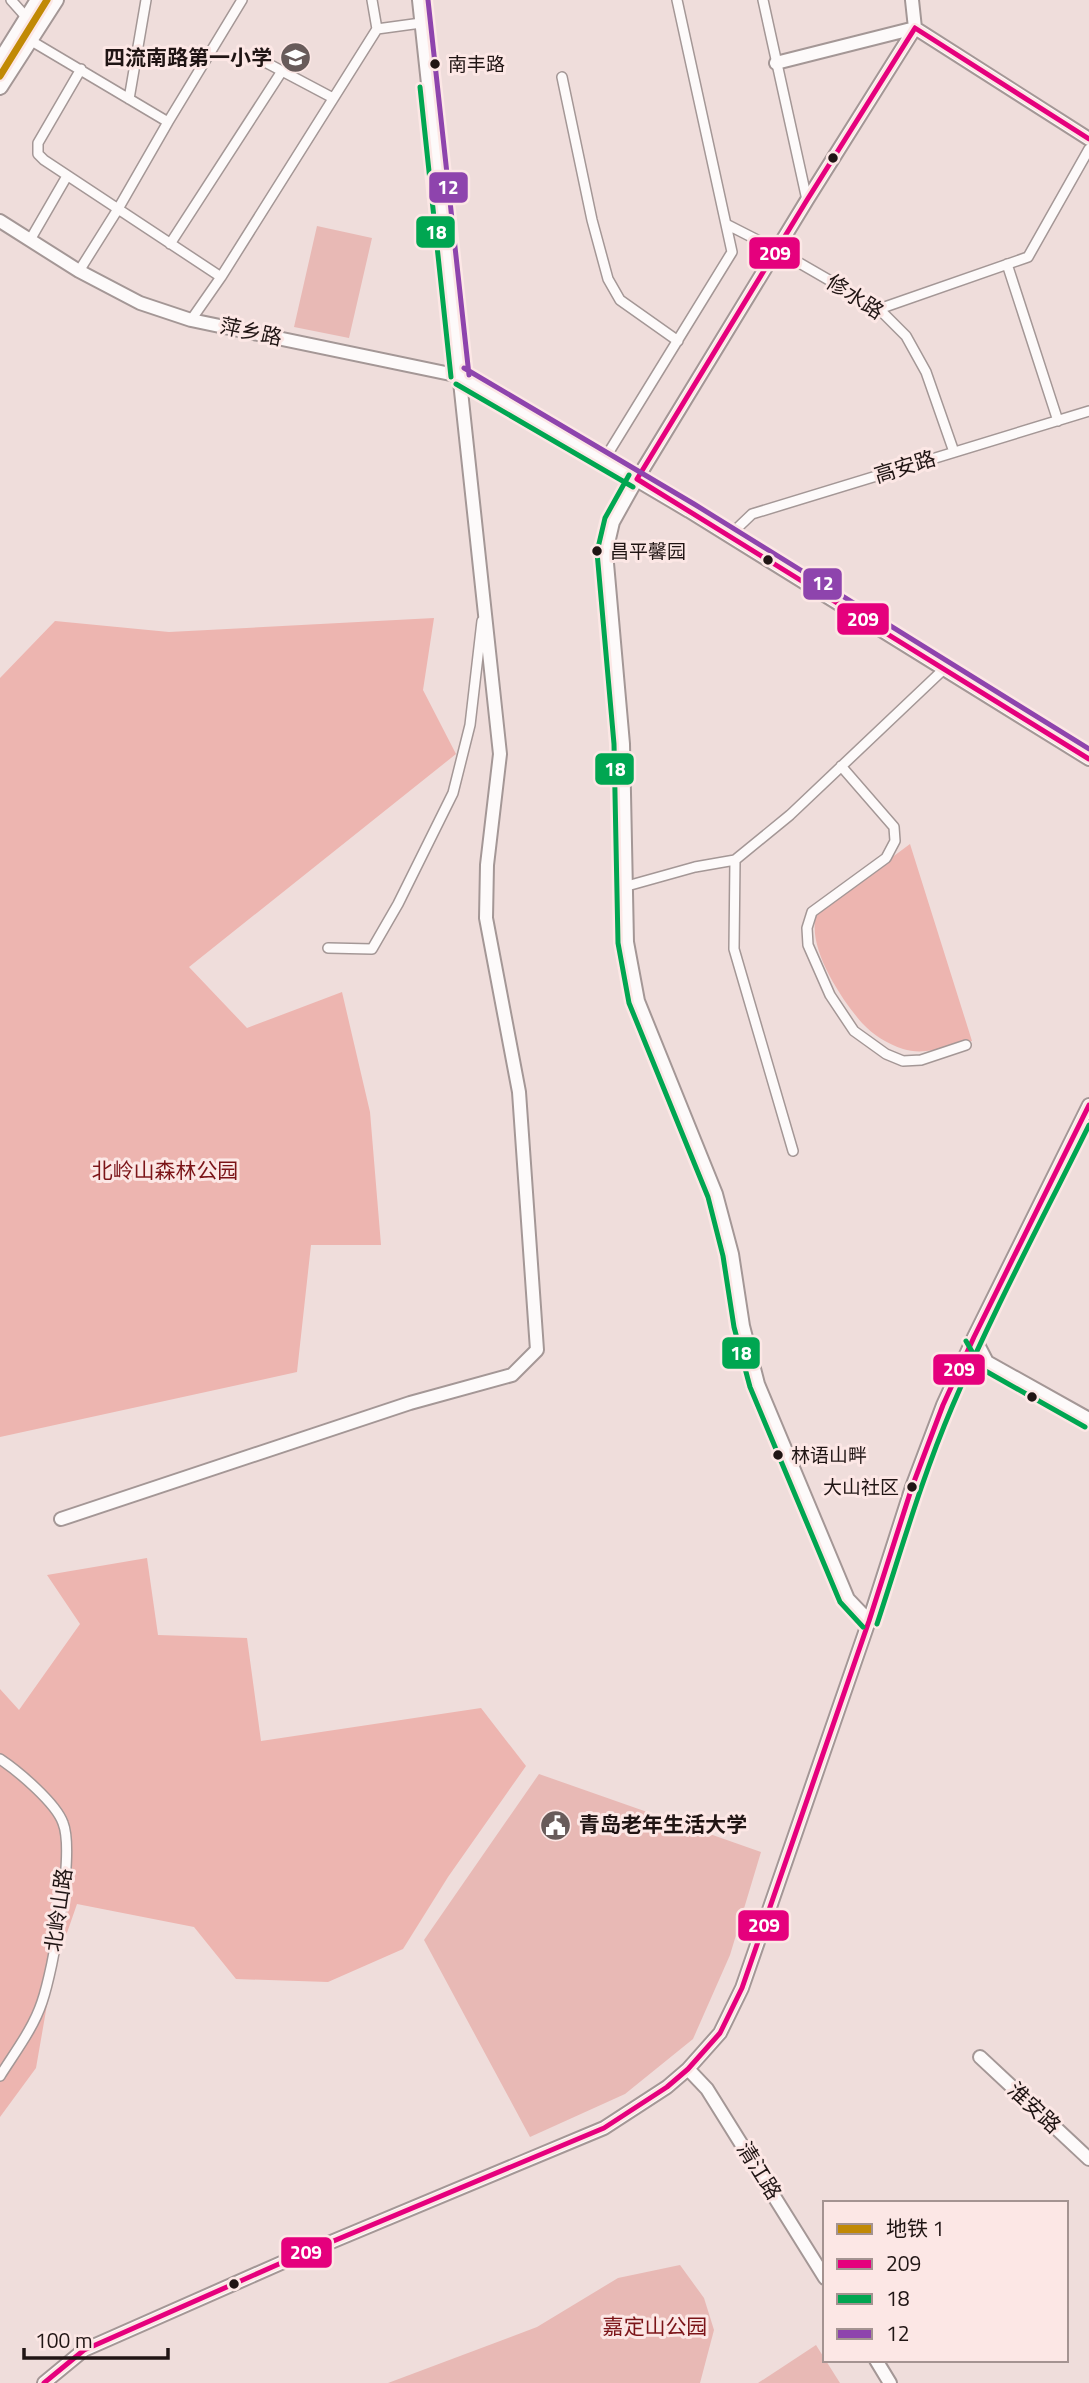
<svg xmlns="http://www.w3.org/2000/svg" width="1089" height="2383" viewBox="0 0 1089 2383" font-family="'Titillium Web','Noto Sans SC',sans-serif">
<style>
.green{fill:#e8b9b5}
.forest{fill:#edb5b0}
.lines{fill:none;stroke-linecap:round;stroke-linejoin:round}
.street-casing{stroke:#a49796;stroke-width:12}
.secondary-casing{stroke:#a49796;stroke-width:16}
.primary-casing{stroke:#a49796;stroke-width:18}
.street{stroke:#fdfafa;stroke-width:9}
.secondary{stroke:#fdfafa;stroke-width:12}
.primary{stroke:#fdfafa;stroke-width:14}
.bus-1-casing{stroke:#fce7e5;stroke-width:10}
.bus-2-casing{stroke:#fce7e5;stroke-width:10}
.bus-3-casing{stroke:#fce7e5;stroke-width:10}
.bus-1{stroke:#e5007d;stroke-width:5}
.bus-2{stroke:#00a651;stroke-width:5}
.bus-3{stroke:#8e44ad;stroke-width:5}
.metro-1-casing{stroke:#fce7e5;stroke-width:12}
.metro-1{stroke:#c18905;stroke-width:7}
.bus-dot{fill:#201514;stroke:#fce7e5;stroke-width:2.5}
.labels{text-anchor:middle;stroke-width:6;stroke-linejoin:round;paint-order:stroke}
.bus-label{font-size:19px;fill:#201514;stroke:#fce7e5;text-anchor:start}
.poi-label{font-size:21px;font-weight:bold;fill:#201514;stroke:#fce7e5;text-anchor:end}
.street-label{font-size:21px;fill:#201514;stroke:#fce7e5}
.park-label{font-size:21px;fill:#7b1418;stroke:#fce7e5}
.line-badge{stroke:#fce7e5;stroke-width:2.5}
.badge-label{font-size:19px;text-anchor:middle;font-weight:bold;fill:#fff}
</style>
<rect width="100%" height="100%" fill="#efdddb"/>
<path class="green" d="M317 226 372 238 349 338 294 327Z
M539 1774 761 1852 730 1955 693 2039 625 2094 530 2137 424 1940Z
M680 2265 704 2298 714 2330 700 2383H388L537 2327 618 2278Z
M816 2345 840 2383H758Z"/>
<path class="forest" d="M434 618 423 690 456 754 189 967 247 1028 342 992 370 1112 381 1245H311L297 1372 0 1437V678L55 621 169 632Z
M910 844 972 1041C951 1046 924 1056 903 1049 888 1044 873 1035 862 1023 841 999 805 945 817 913Z
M147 1558 158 1635 247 1638 261 1741 481 1708 526 1766 448 1877 403 1949 328 1982 236 1979 194 1927 77 1904 52 1976 36 2068 0 2117V1689L19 1710 80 1624 47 1575Z"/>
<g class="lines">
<defs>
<path id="street" d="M11 0 27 18
M372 0 377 29
M763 0 807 200
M18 33 168 122
M265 62 333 98
M81 69 38 143V154L44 160 221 277
M562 77 592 220 608 279 620 300 678 341
M129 99 146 0
M726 224 777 250 879 309 906 336 926 372 954 452
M30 240 67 176
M170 244 282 71
M1007 264 1058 421
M79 271 118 209 168 122 242 0
M879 309 1028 257 1089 149
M191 320 221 277 377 29 421 23
M604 460 732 252 677 0
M729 536 752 514 1089 411
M841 766 894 827 895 841 886 858 812 912 807 928 808 945 830 995 854 1031 886 1054 903 1061 921 1060 966 1045
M735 860 734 949 793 1151
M627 886 695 867 735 860 790 815 944 669
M328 948 372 949 398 904 453 793 470 725 482 621
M0 1759C18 1771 56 1803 63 1823 75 1853 53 1970 42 2002 33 2029 15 2052 0 2076"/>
<path id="secondary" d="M776 63 915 28 1089 139
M0 221 79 271 140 303 191 320 460 376 689 511 1089 759
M974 1337 987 1362 1089 1419
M61 1519 410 1403 512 1375 537 1350 519 1092 486 918 487 865 500 754 419 0
M869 1621 848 1599 758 1384 743 1326 732 1254 716 1194 638 1001 627 942 623 744 606 552 613 522 637 479 807 200 915 28 912 0
M980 2057 1089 2159
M688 2069 707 2089 825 2278
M876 2360 890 2383
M44 2383 84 2350 288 2260 604 2128 667 2087 688 2069 720 2033 742 1988 869 1621 912 1487 943 1405 974 1337 1089 1105"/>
<path id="primary" d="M0 61 38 0
M0 87 56 0"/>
</defs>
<use href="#street" class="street-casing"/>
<use href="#secondary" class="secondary-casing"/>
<use href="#primary" class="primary-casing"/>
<use href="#street" class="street"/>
<use href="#secondary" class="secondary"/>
<use href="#primary" class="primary"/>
<defs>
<path id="bus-1" d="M915 28 1089 139
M637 479 1089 759
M637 479 807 200 915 28
M44 2383 84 2350 288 2260 604 2128 667 2087 688 2069 720 2033 742 1988 869 1621 912 1487 943 1405 974 1337 1089 1105"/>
<path id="bus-2" d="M420 87 451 377
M456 384 633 487
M629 475 605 518 597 552 614 744 618 943 629 1003 708 1197 723 1256 734 1327 750 1387 840 1602 863 1627
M966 1341 982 1369 1085 1427
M877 1624C901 1551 922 1477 952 1407 993 1311 1043 1218 1089 1125"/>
<path id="bus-3" d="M428 0 469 375
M464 368 694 504 1089 749"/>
</defs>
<use href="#bus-1" class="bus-1-casing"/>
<use href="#bus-2" class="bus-2-casing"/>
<use href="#bus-3" class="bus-3-casing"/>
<use href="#bus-1" class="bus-1"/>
<use href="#bus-2" class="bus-2"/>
<use href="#bus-3" class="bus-3"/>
<defs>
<path id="metro-1" d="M0 76 47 0"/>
</defs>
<use href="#metro-1" class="metro-1-casing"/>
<use href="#metro-1" class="metro-1"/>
</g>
<defs>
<symbol id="school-disc" viewBox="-11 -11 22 22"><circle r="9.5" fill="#685b5a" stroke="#fce7e5"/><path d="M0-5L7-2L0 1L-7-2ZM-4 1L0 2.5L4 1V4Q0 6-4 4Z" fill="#fff"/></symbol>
<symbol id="civic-disc" viewBox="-11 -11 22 22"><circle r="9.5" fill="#685b5a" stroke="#fce7e5"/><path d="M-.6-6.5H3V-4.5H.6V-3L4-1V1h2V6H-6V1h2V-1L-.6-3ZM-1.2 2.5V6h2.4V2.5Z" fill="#fff"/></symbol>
</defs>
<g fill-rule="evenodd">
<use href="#school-disc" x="278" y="40" width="35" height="35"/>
<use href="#civic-disc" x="538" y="1808" width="35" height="35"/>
</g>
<g class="bus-dot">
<circle cx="435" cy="64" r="6"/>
<circle cx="833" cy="158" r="6"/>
<circle cx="597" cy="551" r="6"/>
<circle cx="768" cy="560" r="6"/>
<circle cx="1032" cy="1397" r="6"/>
<circle cx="778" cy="1455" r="6"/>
<circle cx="912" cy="1487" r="6"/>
<circle cx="234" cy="2284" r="6"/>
</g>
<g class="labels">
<g class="bus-label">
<text x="448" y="71">南丰路</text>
<text x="610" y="558">昌平馨园</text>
<text x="791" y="1462">林语山畔</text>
<text x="899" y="1494" text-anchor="end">大山社区</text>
</g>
<g class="poi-label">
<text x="272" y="65">四流南路第一小学</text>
<text x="579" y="1832" text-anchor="start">青岛老年生活大学</text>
</g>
<g class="street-label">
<text transform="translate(855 297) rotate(33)" y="7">修水路</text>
<text transform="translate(251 332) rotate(12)" y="7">萍乡路</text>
<text transform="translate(905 467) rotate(-17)" y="7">高安路</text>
<text transform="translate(59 1910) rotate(-82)" y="7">北岭山路</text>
<text transform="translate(1034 2108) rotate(43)" y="7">淮安路</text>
<text transform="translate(759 2171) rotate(58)" y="7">清江路</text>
</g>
<g class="park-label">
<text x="165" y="1178">北岭山森林公园</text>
<text x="655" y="2334">嘉定山公园</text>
</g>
</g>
<g class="line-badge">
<rect x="428" y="171" width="41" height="33" rx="7" fill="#8e44ad"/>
<rect x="415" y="215" width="41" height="34" rx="7" fill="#00a651"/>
<rect x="748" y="236" width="53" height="34" rx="7" fill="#e5007d"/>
<rect x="802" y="567" width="41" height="34" rx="7" fill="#8e44ad"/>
<rect x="836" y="602" width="54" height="34" rx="7" fill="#e5007d"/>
<rect x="594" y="752" width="41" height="34" rx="7" fill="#00a651"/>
<rect x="721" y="1336" width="40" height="34" rx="7" fill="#00a651"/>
<rect x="932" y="1353" width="54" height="33" rx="7" fill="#e5007d"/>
<rect x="737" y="1909" width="53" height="33" rx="7" fill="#e5007d"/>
<rect x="280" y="2236" width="53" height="33" rx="7" fill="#e5007d"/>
</g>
<g class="badge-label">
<text x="448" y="194">12</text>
<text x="436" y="239">18</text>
<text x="775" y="260">209</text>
<text x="823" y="590">12</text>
<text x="863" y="626">209</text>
<text x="615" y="776">18</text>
<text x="741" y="1360">18</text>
<text x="959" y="1376">209</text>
<text x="764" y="1932">209</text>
<text x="306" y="2259">209</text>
</g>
<rect x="823" y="2201" width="245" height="161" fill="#fce7e5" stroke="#a49391" stroke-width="2"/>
<rect x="837" y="2224" width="35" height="10" fill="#c18905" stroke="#a49391" stroke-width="2"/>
<text x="886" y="2236" font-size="21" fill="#201514">地铁 1</text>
<rect x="837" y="2259" width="35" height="10" fill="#e5007d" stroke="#a49391" stroke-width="2"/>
<text x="886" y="2271" font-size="21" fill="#201514">209</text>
<rect x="837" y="2294" width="35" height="10" fill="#00a651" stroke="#a49391" stroke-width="2"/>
<text x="886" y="2306" font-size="21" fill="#201514">18</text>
<rect x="837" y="2329" width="35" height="10" fill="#8e44ad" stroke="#a49391" stroke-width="2"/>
<text x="886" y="2341" font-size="21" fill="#201514">12</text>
<path d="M24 2348v10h144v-10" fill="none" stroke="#201514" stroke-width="3.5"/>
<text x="35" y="2348" font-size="21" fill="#201514" stroke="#fce7e5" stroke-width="5" paint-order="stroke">100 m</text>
</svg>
